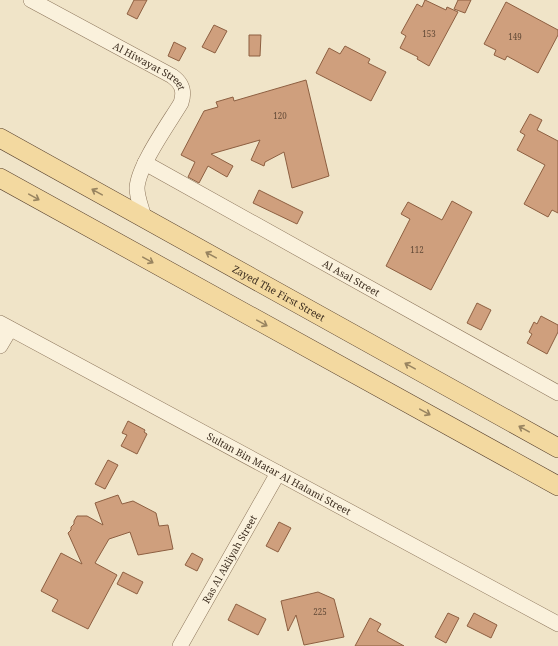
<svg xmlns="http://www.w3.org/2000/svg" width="558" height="646" viewBox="0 0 558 646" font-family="'Noto Serif',serif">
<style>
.building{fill:#cf9f7d;stroke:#8d5f41}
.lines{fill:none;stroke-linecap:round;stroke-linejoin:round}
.minor-casing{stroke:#8d765c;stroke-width:16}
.major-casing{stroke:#5b4430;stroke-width:20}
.minor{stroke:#faf1dc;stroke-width:15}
.major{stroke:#f3d9a0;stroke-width:19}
.oneway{stroke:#988460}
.labels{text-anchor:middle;stroke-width:4;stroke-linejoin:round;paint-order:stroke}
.number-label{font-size:8px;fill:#624a37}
.street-label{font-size:10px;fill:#3d2e20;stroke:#f7eed8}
</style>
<rect width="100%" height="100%" fill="#f0e4c8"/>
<path class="building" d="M134 0H147L137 19 127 14Z
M425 0 446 10 447 7 458 12 429 66 417 59 418 57 400 48 406 36 401 33 417 4 422 7Z
M458 0H471L465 13 454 9Z
M506 2 558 30V35L538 73 507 56 505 60 494 55 496 50 484 44Z
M214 25 227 31 215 53 202 47Z
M249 35H261L260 56H249Z
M174 42 186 48 179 61 168 56Z
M345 46 370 59 368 63 386 72 371 101 316 73 329 48 340 54Z
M306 80 329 176 292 188 284 152 265 162 264 166 251 160 260 140 211 154 233 166 227 177 208 166 199 183 188 177 195 162 181 155 204 111 218 107 216 102 233 97 234 101Z
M530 114 542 120 537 130 558 141V213L552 210 548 217 524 204 545 165 517 150 525 135 520 132Z
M259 190 303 212 297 224 253 203Z
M452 201 472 212 431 290 386 266 410 219 401 214 408 202 442 220Z
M477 303 491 310 481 330 467 323Z
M541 316 558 325V332L547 354 527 343 532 334 529 332 534 322 537 324Z
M128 421 145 430 144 432 147 434 137 454 121 446 127 435 122 433Z
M108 460 118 465 105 489 95 484Z
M118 495 122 504 133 501 156 513 159 526 168 525 173 549 138 555 130 532 109 539 95 563 117 575 88 629 52 611 58 600 41 591 61 553 82 564 68 533 71 530V527L74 524V521L77 516H87L103 525 95 503Z
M279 522 291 528 278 552 266 546Z
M192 553 203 559 197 571 185 565Z
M123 572 143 582 137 594 117 584Z
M318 592 334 599 344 637 304 645 296 615 288 631 281 601Z
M236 604 266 619 258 635 228 620Z
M448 613 459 618 446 643 435 637Z
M474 613 497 625 491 638 467 626Z
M370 618 381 624 377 631 404 646H355Z"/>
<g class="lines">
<defs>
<g id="minor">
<path id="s1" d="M31 0 172 76C182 83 185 91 181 103 169 123 138 166 137 188 137 198 142 209 144 218"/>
<path id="s2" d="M145 163 558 393"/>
<path id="s3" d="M0 323 558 624"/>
<path d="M0 346 10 329"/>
<path id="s4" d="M180 646 278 473"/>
</g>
<g id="major">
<path id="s5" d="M0 138 558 448"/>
<path d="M0 178 558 486"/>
</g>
</defs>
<use href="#minor" class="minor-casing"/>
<use href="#major" class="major-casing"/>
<use href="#minor" class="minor"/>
<use href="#major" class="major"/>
</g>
<defs><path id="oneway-shaft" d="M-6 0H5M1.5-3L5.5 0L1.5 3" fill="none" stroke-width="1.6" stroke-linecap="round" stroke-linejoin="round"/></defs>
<g class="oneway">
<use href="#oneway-shaft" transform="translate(97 192) rotate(-151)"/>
<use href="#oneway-shaft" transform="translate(34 197) rotate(29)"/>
<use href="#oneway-shaft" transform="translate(211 255) rotate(-151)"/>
<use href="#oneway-shaft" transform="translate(148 260) rotate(29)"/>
<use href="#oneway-shaft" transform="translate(262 323) rotate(29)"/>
<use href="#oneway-shaft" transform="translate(410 366) rotate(-151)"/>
<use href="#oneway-shaft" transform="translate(425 412) rotate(29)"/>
<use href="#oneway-shaft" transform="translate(524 429) rotate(-151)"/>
</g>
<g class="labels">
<g class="number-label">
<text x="429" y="37">153</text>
<text x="515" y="40">149</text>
<text x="280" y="119">120</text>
<text x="417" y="253">112</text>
<text x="320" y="615">225</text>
</g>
<g class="street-label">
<text dy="4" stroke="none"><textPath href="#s1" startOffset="136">Al Hiwayat Street</textPath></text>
<text dy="4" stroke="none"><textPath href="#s2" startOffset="236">Al Asal Street</textPath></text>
<text dy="4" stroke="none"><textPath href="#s5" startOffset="319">Zayed The First Street</textPath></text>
<text dy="4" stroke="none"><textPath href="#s3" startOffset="317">Sultan Bin Matar Al Halami Street</textPath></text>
<text dy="4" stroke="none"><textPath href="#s4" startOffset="100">Ras Al Akliyah Street</textPath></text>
</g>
</g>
</svg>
